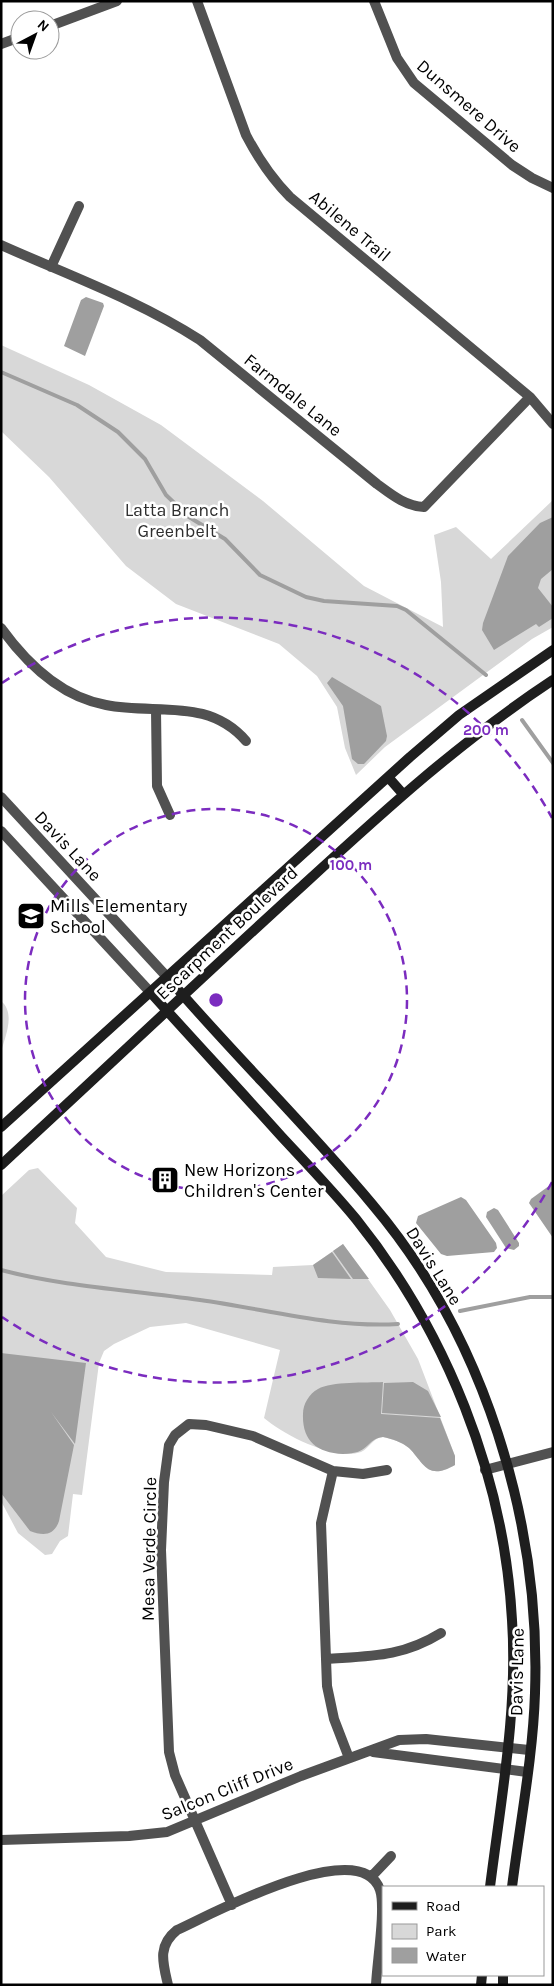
<svg xmlns="http://www.w3.org/2000/svg" width="554" height="1986" viewBox="0 0 554 1986" font-family="Karla,sans-serif">
<style>
.green{fill:#d8d8d8}
.water{fill:#9f9f9f}
.lines{fill:none;stroke-linecap:round;stroke-linejoin:round}
.stream{stroke:#9f9f9f;stroke-width:4}
.minor{stroke:#515151;stroke-width:10}
.tertiary{stroke:#515151;stroke-width:10}
.secondary{stroke:#1e1e1e;stroke-width:10}
.ring{fill:none;stroke:#7b2cbf;stroke-width:2.5;stroke-dasharray:9 6}
.labels{text-anchor:middle;stroke-width:5;stroke-linejoin:round;paint-order:stroke}
.street-label{font-size:18px;fill:#000;stroke:#fff}
.park-label{font-size:18px;fill:#2f2f2f;stroke:#fff}
.poi-label{font-size:18px;fill:#000;stroke:#fff;text-anchor:start}
.centre{fill:#7b2cbf;stroke:#fff;stroke-width:2.5}
.ring-label{font-size:15px;text-anchor:middle;font-weight:bold;fill:#7b2cbf;stroke:#fff;stroke-width:5;stroke-linejoin:round;paint-order:stroke}
</style>
<rect width="100%" height="100%" fill="#fff"/>
<path class="green" d="M1 345 89 385 161 425 263 501 364 586 443 627 441 582 434 535 456 527 491 559 553 500V627L532 639 385 747 356 775 345 748 337 707 317 676 279 644 176 604 126 566 49 477 1 431Z
M1 1001C16 1013 5 1037 1 1052Z
M38 1168 77 1208 75 1223 106 1257 166 1272 272 1275 273 1267 313 1265 343 1244 390 1310 418 1359 455 1456V1465C427 1481 424 1463 409 1448 402 1442 392 1439 383 1437 372 1438 370 1448 361 1452 334 1461 284 1435 264 1418L280 1350 186 1323 150 1327 114 1344 104 1351 99 1363 82 1495 73 1494 68 1536 60 1541 52 1554 45 1555 18 1533 1 1501V1196L29 1170Z"/>
<path class="water" d="M86 297 103 303 104 306 85 356 64 346 81 300Z
M553 517V569L541 579 538 588 553 607V618L539 627 536 624 494 650 482 630 483 623 508 556 540 523Z
M332 677 381 706 387 736 386 741 364 764H358L352 759 343 706 327 683Z
M553 1183V1238L529 1203 531 1199Z
M461 1197 466 1200 496 1243 497 1248 494 1252 447 1256 441 1254 416 1223 418 1216Z
M494 1208 498 1210 519 1243V1246L514 1250 506 1248 486 1217 487 1212Z
M343 1244 369 1279H353L333 1251Z
M332 1252 351 1279 318 1278 313 1265Z
M1 1353 86 1363 75 1444 51 1412 74 1445 59 1521C54 1536 43 1536 30 1531L1 1493Z
M383 1382 381 1414 440 1418 455 1456V1465C427 1481 424 1463 409 1448 402 1442 392 1439 383 1437 366 1439 370 1454 343 1454 316 1453 302 1440 303 1414 303 1404 309 1394 318 1389 332 1381 366 1383 383 1382Z
M413 1382 428 1391 441 1417 382 1413 384 1383Z"/>
<g class="lines">
<path class="stream" d="M1 372 77 405 118 432 145 459 166 495 189 517 225 539 260 575 306 597 324 601 397 606 406 610 486 675
M522 720 553 763
M1 1270C66 1287 133 1290 200 1300 266 1309 331 1328 398 1324
M460 1311 530 1297H553"/>
<path class="minor" d="M197 1 246 135C258 158 271 178 290 197L530 397 553 424
M374 1 397 58 414 83 512 165 532 178 553 188
M50 26 117 1
M1 44 20 37
M1 245C68 275 138 300 200 340L377 484C392 495 405 506 424 507L530 397
M51 267 79 206
M1 628C27 664 61 697 106 705 156 715 208 697 246 741
M156 710 157 786 170 815
M485 1470 553 1452
M333 1471 321 1523 327 1686 334 1719 349 1758
M327 1659C371 1656 402 1657 441 1633
M373 1752 527 1772
M1 1840 129 1836 167 1832 301 1776 399 1740 426 1739 529 1750
M371 1877 391 1856
M232 1905 175 1775 169 1752 161 1550 164 1482 169 1445 175 1435 189 1424 206 1425 253 1436 333 1471 363 1474 387 1470
M168 1985C163 1963 157 1946 177 1930 210 1915 361 1833 380 1890 386 1908 377 1962 376 1985"/>
<path class="tertiary" d="M1 797 168 978
M1 831 151 993"/>
<path class="secondary" d="M388 777 403 794
M168 978C234 1055 307 1126 372 1204 484 1336 541 1521 535 1693 533 1757 520 1823 512 1887
M151 993C194 1041 238 1088 281 1136 306 1163 332 1190 356 1219 446 1331 504 1475 512 1620 518 1709 501 1799 490 1887
M1 1127 410 757 459 715 553 650
M1 1165C101 1073 200 979 300 888 383 812 459 742 553 680
M481 1985 482 1975
M503 1985V1975"/>
</g>
<g class="ring">
<circle cx="216" cy="1000" r="191"/>
<path d="M552 1182A382 382 0 0 1 2 1317M2 683A382 382 0 0 1 552 818"/>
</g>
<defs>
<symbol id="school-square" viewBox="-11 -11 22 22"><rect x="-9" y="-9" width="18" height="18" rx="4" fill="#000" stroke="#fff"/><path d="M0-5L7-2L0 1L-7-2ZM-4 1L0 2.5L4 1V4Q0 6-4 4Z" fill="#fff"/></symbol>
<symbol id="building-square" viewBox="-11 -11 22 22"><rect x="-9" y="-9" width="18" height="18" rx="4" fill="#000" stroke="#fff"/><path d="M-4-6H4V6H1V3H-1V6H-4ZM-2.5-4.3h1.7v1.8h-1.7ZM.8-4.3h1.7v1.8H.8ZM-2.5-1h1.7V.8h-1.7ZM.8-1h1.7V.8H.8Z" fill="#fff"/></symbol>
</defs>
<g fill-rule="evenodd">
<use href="#school-square" x="15" y="900" width="32" height="32"/>
<use href="#building-square" x="149" y="1164" width="32" height="32"/>
</g>
<g class="labels">
<g class="street-label">
<text transform="translate(469 106) rotate(41)" y="6">Dunsmere Drive</text>
<text transform="translate(350 226) rotate(40)" y="6">Abilene Trail</text>
<text transform="translate(293 395) rotate(39)" y="6">Farmdale Lane</text>
<text transform="translate(68 846) rotate(47)" y="6">Davis Lane</text>
<text transform="translate(227 933) rotate(-43)" y="6">Escarpment Boulevard</text>
<text transform="translate(434 1266) rotate(58)" y="6">Davis Lane</text>
<text transform="translate(149 1549) rotate(-89)" y="6">Mesa Verde Circle</text>
<text transform="translate(517 1672) rotate(-89)" y="6">Davis Lane</text>
<text transform="translate(227 1789) rotate(-22)" y="6">Salcon Cliff Drive</text>
</g>
<g class="park-label">
<text x="177" y="516">Latta Branch<tspan x="177" dy="21">Greenbelt</tspan></text>
</g>
<g class="poi-label">
<text x="50" y="912">Mills Elementary<tspan x="50" dy="21">School</tspan></text>
<text x="184" y="1176">New Horizons<tspan x="184" dy="21">Children's Center</tspan></text>
</g>
</g>
<circle cx="216" cy="1000" r="8" class="centre"/>
<g class="ring-label">
<text x="486" y="735">200 m</text>
<text x="351" y="870">100 m</text>
</g>
<rect width="554" height="1986" fill="none" stroke="#000000" stroke-width="5"/>
<rect x="382" y="1886" width="162" height="90" fill="#ffffff" stroke="#999999"/>
<rect x="392" y="1902" width="25" height="8" fill="#1e1e1e" stroke="#999999"/>
<text x="426" y="1911" font-size="15" fill="#000000">Road</text>
<rect x="392" y="1924" width="25" height="15" fill="#d8d8d8" stroke="#999999"/>
<text x="426" y="1936" font-size="15" fill="#000000">Park</text>
<rect x="392" y="1948" width="25" height="15" fill="#9f9f9f" stroke="#999999"/>
<text x="426" y="1961" font-size="15" fill="#000000">Water</text>
<g transform="translate(35 35) rotate(41)"><circle r="24" fill="#ffffff" stroke="#999999"/>
<path d="M0-4L9 19L0 12L-9 19Z" fill="#000000"/>
<text y="-8" font-size="14" font-weight="bold" text-anchor="middle" fill="#000000">N</text>
</g>
</svg>
